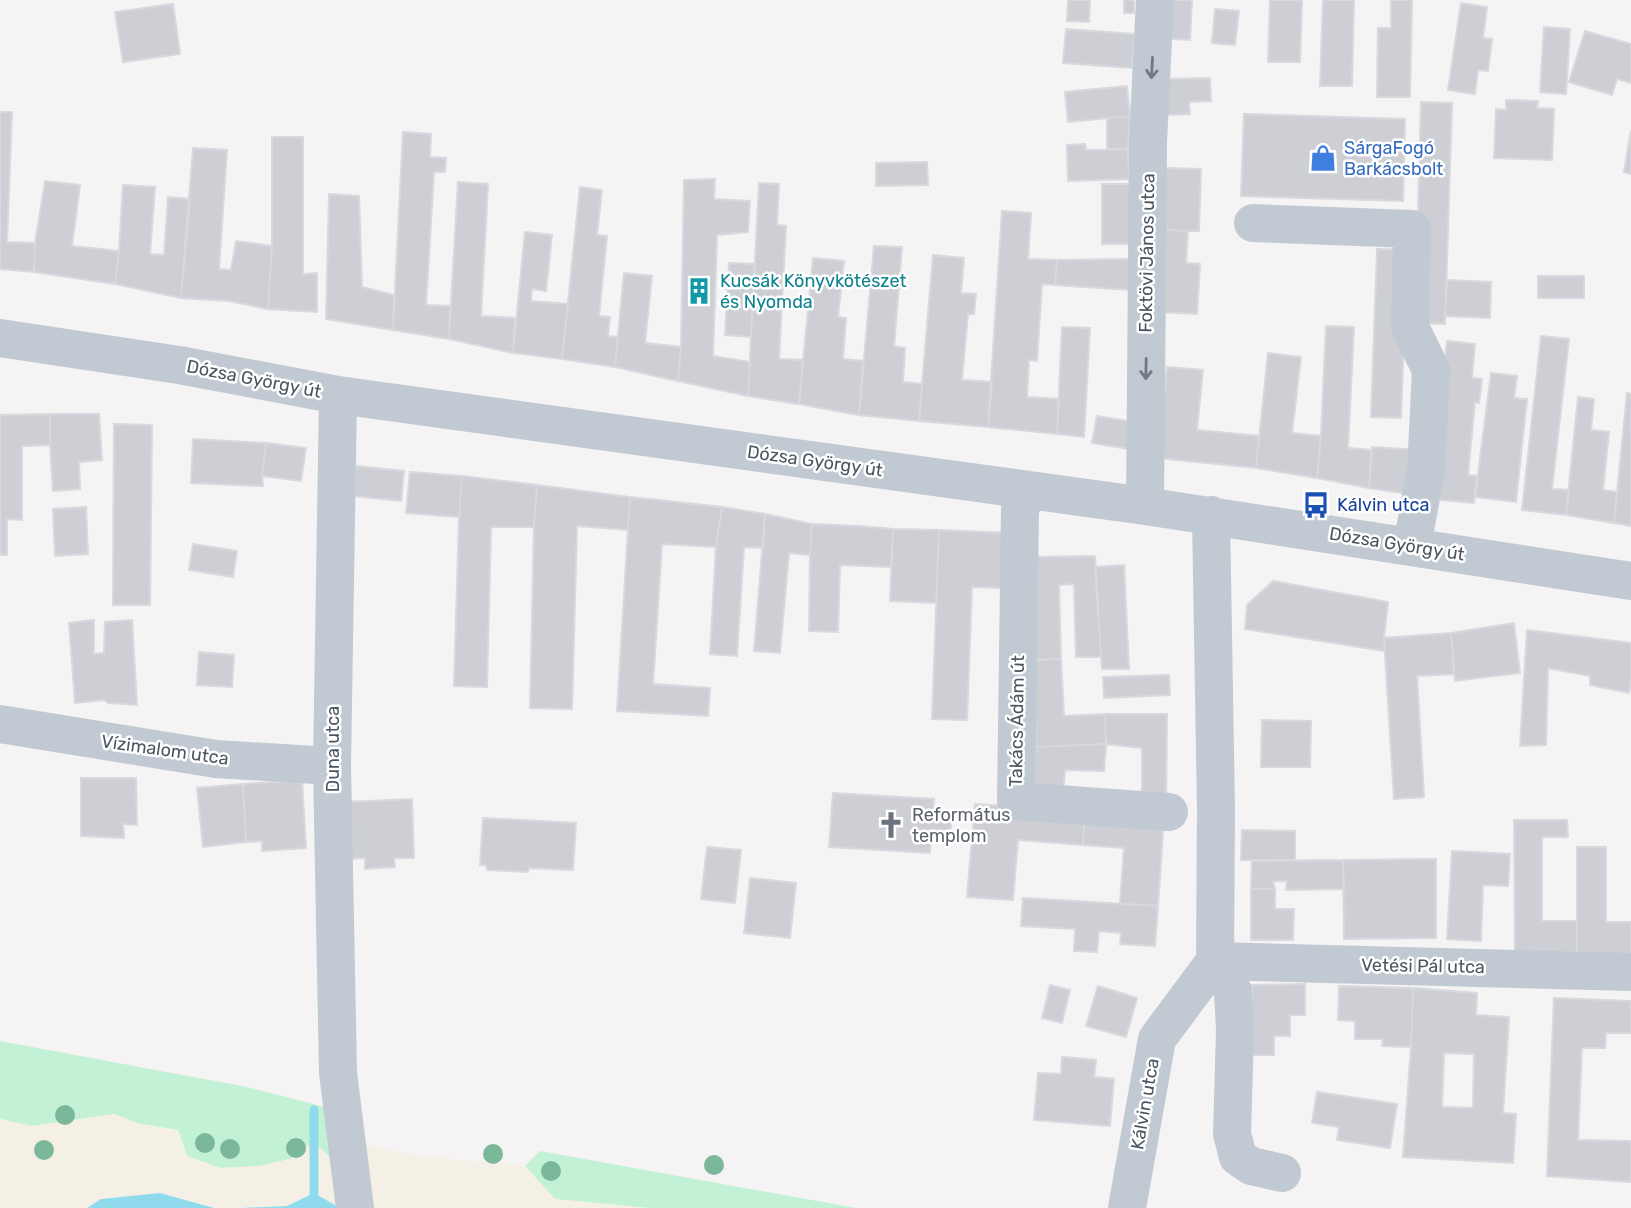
<svg xmlns="http://www.w3.org/2000/svg" width="1631" height="1208" viewBox="0 0 1631 1208" font-family="Rubik,sans-serif">
<style>
.green{fill:#c3f1d5}
.sand{fill:#f5f0e5}
.water{fill:#90daee}
.lines{fill:none;stroke-linecap:round;stroke-linejoin:round}
.stream{stroke:#90daee;stroke-width:9}
.building{fill:#cdcfd5;stroke:#d7d9de;stroke-width:2;fill-rule:evenodd}
.minor{stroke:#c1cad2;stroke-width:38}
.tree{fill:#7bb799}
.oneway{stroke:#6e7983}
.labels{text-anchor:middle;stroke-width:5;stroke-linejoin:round;paint-order:stroke}
.shop-label{font-size:18px;fill:#366cbe;stroke:#fff;text-anchor:start}
.street-label{font-size:18px;fill:#4a5661;stroke:#fff}
.culture-label{font-size:18px;fill:#0d838f;stroke:#fff;text-anchor:start}
.transit-label{font-size:18px;fill:#164399;stroke:#fff;text-anchor:start}
.worship-label{font-size:18px;fill:#5b616d;stroke:#fff;text-anchor:start}
</style>
<rect width="100%" height="100%" fill="#f5f3f3"/>
<path class="green" d="M0 1041 247 1087 333 1109V1161L314 1142 290 1159 260 1166 220 1168 187 1156 178 1130 136 1123 115 1114 32 1126 0 1119Z
M540 1151 856 1208H648L554 1199 525 1166Z"/>
<path class="sand" d="M115 1114 138 1124 178 1130 187 1156 220 1168 260 1166 290 1159 314 1141 333 1161 347 1142 420 1156 525 1166 555 1199 648 1208H340L314 1193 287 1206 214 1208 160 1193 101 1199 87 1208H0V1119L32 1126Z"/>
<path class="water" d="M160 1193 214 1208H87L101 1199Z
M314 1193 340 1208H240L287 1206Z"/>
<g class="lines">
<path class="stream" d="M314 1193V1110"/>
</g>
<path class="building" d="M1068 0H1090L1089 22 1067 21Z
M1124 0H1134V13H1124Z
M1161 0H1192L1190 40 1159 38Z
M1270 0H1302L1300 62H1268Z
M1323 0H1354L1352 86H1320Z
M1391 0H1412L1410 97H1377L1378 28H1391Z
M1461 3 1487 7 1483 38 1492 39 1488 71 1478 70 1475 94 1448 90Z
M173 4 180 54 123 62 115 12Z
M1215 9 1239 11 1235 45 1212 43Z
M1544 27 1570 29 1566 94 1540 92Z
M1066 29 1135 34 1132 68 1063 63Z
M1585 31 1631 44V83L1617 79 1612 95 1569 82Z
M1210 78 1211 101 1189 102 1190 114 1165 115 1164 79Z
M1127 86 1130 116 1068 122 1065 92Z
M1506 100 1538 101 1537 108 1554 109 1552 160 1494 158 1496 109 1506 110Z
M1421 102 1452 103 1445 324 1415 323Z
M0 112H12L7 242 35 243 34 272 0 269Z
M1244 114 1405 119 1403 201 1241 196Z
M1130 116 1128 149H1107V118Z
M1631 131V174L1624 172Z
M403 132 431 134 430 157 446 158 445 172H434L426 305 450 306 449 339 393 330Z
M272 137H303V274L317 273V312L268 309 272 246Z
M1085 144 1086 150 1128 149 1129 179 1068 181 1067 145Z
M193 148 227 150 219 269 231 270 236 241 272 246 268 309 229 301 181 298Z
M927 162 928 185 876 186V163Z
M1164 168 1201 169 1199 231 1162 230Z
M715 179 714 199 750 201 748 232 717 235 713 356 750 362 748 396 678 381 681 347 684 180Z
M45 181 80 185 72 246 119 251 115 284 34 272 35 243Z
M458 182 488 184 481 316 515 318 513 353 449 339Z
M759 183 779 184 777 225 786 226 779 359 803 360 799 404 748 396Z
M1102 184H1130V244H1102Z
M123 185 155 187 150 254 164 255 168 197 190 199 181 298 115 284 119 251Z
M580 187 602 190 597 235 607 236 599 316 610 317 608 336 618 337 615 367 562 359Z
M329 194 359 196 362 287 394 295 393 330 326 319Z
M1002 211 1031 213 1028 259 1057 260 1055 285 1042 284 1037 361 1029 360 1027 397 1059 399 1057 434 988 427Z
M1162 230 1188 231 1186 263 1200 264 1197 314 1156 312Z
M525 232 552 235 546 291 532 289 531 301 568 304 562 359 513 353Z
M874 246 902 247 894 346 905 348 903 382 922 384 919 421 859 415Z
M1377 249 1407 250 1401 418 1371 417Z
M933 255 964 258 961 293 976 294 974 314H968L962 380 992 382 988 427 919 421Z
M813 258 844 261 838 317 846 318 843 359 863 361 859 415 799 404Z
M1130 259V290L1055 285 1057 260Z
M729 263 755 264 751 337 725 335Z
M624 273 652 276 645 343 681 347 678 381 615 367Z
M1538 276H1584V298H1538Z
M1447 280 1491 282 1490 318 1445 316Z
M1326 326 1354 327 1348 448 1371 450 1369 488 1317 478 1321 436Z
M1062 327 1090 328 1084 437 1057 434Z
M1541 336 1569 339 1552 489 1569 490 1566 515 1522 510Z
M1447 341 1475 344 1472 378 1482 379 1479 403 1475 402 1468 475 1477 476 1474 503 1432 499Z
M1268 353 1301 357 1292 433 1321 436 1317 478 1256 468Z
M1167 367 1203 370 1197 430 1259 436 1256 468 1158 458Z
M1491 373 1517 376 1514 398 1527 399 1516 502 1475 497Z
M1627 393 1631 394V526L1614 523Z
M1578 397 1594 399 1591 430 1609 432 1603 490 1617 492 1614 523 1566 515Z
M50 414H99L102 460 79 462 80 489 53 491 50 445Z
M50 414V445L22 446V520L7 519V555H0V415Z
M1097 416 1134 422 1129 449 1092 443Z
M114 424 152 425 150 605H113Z
M193 439 266 443 262 476 263 486 191 483Z
M266 443 306 448 301 481 262 476Z
M1372 447 1419 450 1415 495 1369 488Z
M356 466 404 471 401 501 353 496Z
M410 472 462 476 459 517 406 513Z
M462 476 537 485 534 527H491L487 687 454 686 459 517Z
M537 485 630 497 628 530 577 526 572 709 530 708 534 527Z
M630 497 722 507 716 547 662 544 653 684 710 688 708 716 617 711Z
M86 507 88 554 55 556 53 509Z
M722 507 765 514 763 548 744 547 737 656 710 654 716 547Z
M765 514 812 524 810 555 789 553 780 653 754 651Z
M812 524 859 526 893 529 891 567 840 565 838 632 809 631 810 555Z
M893 529 939 530 936 603 890 601Z
M939 530 1010 533 1008 588 972 587 967 720 932 719Z
M193 544 237 551 233 577 189 570Z
M1095 556 1101 657H1076L1074 584 1059 585 1061 659 1032 660 1030 557Z
M1124 565 1129 669H1102L1095 567Z
M1273 581 1388 602 1384 638 1385 651 1245 629 1247 605Z
M94 620V654L104 653 105 622 132 620 137 705 108 703 104 700 75 703 69 623Z
M1514 623 1520 673 1455 681 1451 633Z
M1527 630 1631 643V683L1629 693 1590 685V676L1548 668 1546 745 1520 746Z
M1451 633 1454 674 1417 676 1424 797 1394 799 1384 638Z
M199 652 234 655 232 687 197 685Z
M1061 659 1064 716 1105 714 1106 744 1036 747 1032 660Z
M1169 675 1170 695 1104 698 1103 677Z
M1105 714H1167L1166 800H1142V748L1106 744Z
M1262 720 1311 721 1310 767H1261Z
M1106 744 1104 771 1065 770 1063 793 1033 791 1036 747Z
M81 778H136L137 825 123 824 124 838 81 836Z
M302 780 306 848 262 851V841L246 842 243 784Z
M243 784 246 842 203 847 197 788Z
M833 793 934 799 933 812 952 813 950 838 931 837 930 853 829 847Z
M412 799 414 858H394L395 867 365 869V858L349 859 346 802Z
M975 804 1085 812 1083 845 1018 840 1013 900 967 897Z
M1085 812 1164 818 1158 906 1120 904 1124 848 1083 845Z
M483 818 576 823 573 870 529 868 528 872 487 870 486 865H480Z
M1514 820H1567L1568 837H1542V921H1577V954L1515 952Z
M1242 830 1295 831V860H1241Z
M707 847 741 850 735 903 701 899Z
M1577 847H1606V922H1631V954H1577Z
M1452 851 1510 854 1508 886 1483 885 1481 941 1447 939Z
M1436 859V938L1344 939 1343 860Z
M1343 860 1344 889 1286 890 1287 881H1273L1275 889H1251L1252 861Z
M750 878 796 883 790 938 744 933Z
M1251 889H1275V909H1294L1293 940H1251Z
M1023 898 1158 906 1155 946 1120 944 1121 933 1099 931 1097 952 1074 951 1075 929 1021 926Z
M1305 984V1015H1290V1036H1274V1055H1252V985Z
M1050 985 1070 990 1062 1023 1042 1018Z
M1098 986 1137 998 1126 1037 1086 1026Z
M1339 986 1413 988 1411 1047 1382 1046 1383 1039H1355V1021L1338 1020Z
M1413 988 1477 993 1476 1015 1509 1017 1503 1113 1516 1114 1513 1163 1403 1157 1411 1047ZM1444 1053 1474 1054 1473 1108 1442 1107Z
M1554 998 1631 1001V1033H1606L1605 1048H1582L1578 1140 1631 1141V1182L1547 1176Z
M1062 1057 1096 1060 1094 1077 1114 1079 1110 1126 1034 1120 1038 1073 1061 1074Z
M1317 1092 1397 1104 1390 1148 1337 1140 1339 1127 1312 1123Z"/>
<g class="lines">
<path class="minor" d="M1253 223 1412 229 1410 327 1431 370 1426 470 1412 546
M0 338 179 365 338 395 1145 506 1631 581
M338 395 332 766 338 1073 355 1208
M1029 490 1020 509 1016 801 1169 812
M1145 506 1148 142 1155 0
M0 724 216 759 332 766
M1215 961 1631 972
M1215 961 1233 991 1235 1030 1232 1134 1238 1157 1251 1166 1282 1173
M1127 1208 1157 1039 1215 961 1216 810 1211 515"/>
</g>
<g class="tree">
<circle cx="65" cy="1115" r="10"/>
<circle cx="205" cy="1143" r="10"/>
<circle cx="296" cy="1148" r="10"/>
<circle cx="230" cy="1149" r="10"/>
<circle cx="44" cy="1150" r="10"/>
<circle cx="493" cy="1154" r="10"/>
<circle cx="714" cy="1165" r="10"/>
<circle cx="551" cy="1171" r="10"/>
</g>
<defs><path id="oneway-shaft" d="M-6 0H5M1.5-3L5.5 0L1.5 3" fill="none" stroke-width="1.6" stroke-linecap="round" stroke-linejoin="round" transform="scale(1.75)"/></defs>
<g class="oneway">
<use href="#oneway-shaft" transform="translate(1152 68) rotate(93)"/>
<use href="#oneway-shaft" transform="translate(1146 369) rotate(91)"/>
</g>
<defs>
<symbol id="shop-bare" viewBox="-9 -9 18 18"><path d="M-5-2.5h2.3a2.7 3.5 0 0 1 5.4 0H5L5.5 6h-11ZM-1.5-2.5h3a1.5 2.3 0 0 0-3 0Z" fill="#3f7fe0" stroke="#fff" stroke-width="2.5" paint-order="stroke"/></symbol>
<symbol id="building-bare" viewBox="-9 -9 18 18"><path d="M-4-6H4V6H1V3H-1V6H-4ZM-2.5-4.3h1.7v1.8h-1.7ZM.8-4.3h1.7v1.8H.8ZM-2.5-1h1.7V.8h-1.7ZM.8-1h1.7V.8H.8Z" fill="#0f9aa8" stroke="#fff" stroke-width="2.5" paint-order="stroke"/></symbol>
<symbol id="bus-bare" viewBox="-9 -9 18 18"><path d="M-5-6H5V4H4V6H2V4H-2V6H-4V4H-5ZM-3.5-4V0h7V-4ZM-3.5 1.2v1.5H-2V1.2ZM2 1.2v1.5H3.5V1.2Z" fill="#1a4fb4" stroke="#fff" stroke-width="2.5" paint-order="stroke"/></symbol>
<symbol id="church-bare" viewBox="-9 -9 18 18"><path d="M-1.2-6h2.4v3.5h3.3v2.4h-3.3V6h-2.4V-.1h-3.3v-2.4h3.3Z" fill="#6b7280" stroke="#fff" stroke-width="2.5" paint-order="stroke"/></symbol>
</defs>
<g fill-rule="evenodd">
<use href="#shop-bare" x="1304" y="139" width="38" height="38"/>
<use href="#building-bare" x="680" y="272" width="38" height="38"/>
<use href="#bus-bare" x="1297" y="486" width="38" height="38"/>
<use href="#church-bare" x="872" y="806" width="38" height="38"/>
</g>
<g class="labels">
<g class="shop-label">
<text x="1344" y="154">SárgaFogó<tspan x="1344" dy="21">Barkácsbolt</tspan></text>
</g>
<g class="street-label">
<text transform="translate(1147 253) rotate(-89)" y="6">Foktövi János utca</text>
<text transform="translate(254 379) rotate(11)" y="6">Dózsa György út</text>
<text transform="translate(815 461) rotate(8)" y="6">Dózsa György út</text>
<text transform="translate(1397 544) rotate(9)" y="6">Dózsa György út</text>
<text transform="translate(1017 721) rotate(-89)" y="6">Takács Ádám út</text>
<text transform="translate(333 749) rotate(-90)" y="6">Duna utca</text>
<text transform="translate(165 750) rotate(8)" y="6">Vízimalom utca</text>
<text transform="translate(1423 966) rotate(1)" y="6">Vetési Pál utca</text>
<text transform="translate(1145 1104) rotate(-80)" y="6">Kálvin utca</text>
</g>
<g class="culture-label">
<text x="720" y="287">Kucsák Könyvkötészet<tspan x="720" dy="21">és Nyomda</tspan></text>
</g>
<g class="transit-label">
<text x="1337" y="511">Kálvin utca</text>
</g>
<g class="worship-label">
<text x="912" y="821">Református<tspan x="912" dy="21">templom</tspan></text>
</g>
</g>
</svg>
